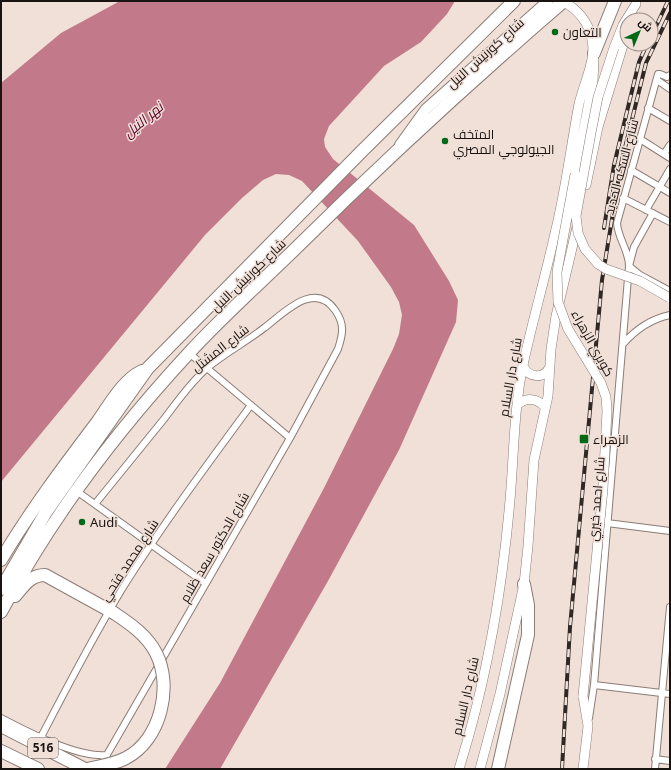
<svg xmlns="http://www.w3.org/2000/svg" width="671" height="770" viewBox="0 0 671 770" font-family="'Noto Sans',Cairo,sans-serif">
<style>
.water{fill:#c2798a}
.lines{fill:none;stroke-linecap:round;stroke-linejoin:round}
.street-casing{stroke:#8b7c75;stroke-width:8}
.secondary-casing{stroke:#8b7c75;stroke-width:10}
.primary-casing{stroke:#8b7c75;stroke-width:12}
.highway-casing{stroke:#8b7c75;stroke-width:14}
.street{stroke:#fff;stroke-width:6}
.secondary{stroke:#fff;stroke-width:9}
.primary{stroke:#fff;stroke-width:10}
.highway{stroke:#fff;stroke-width:12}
.rail-casing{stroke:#2f2825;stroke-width:4}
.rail{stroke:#f1e0d8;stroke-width:2.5;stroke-dasharray:8;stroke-linecap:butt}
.secondary-bridge-casing{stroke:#8b7c75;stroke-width:10;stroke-linecap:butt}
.highway-bridge-casing{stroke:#8b7c75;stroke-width:14;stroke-linecap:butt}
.secondary-bridge{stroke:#fff;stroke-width:9}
.highway-bridge{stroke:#fff;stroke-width:12}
.poi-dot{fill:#006917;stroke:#f1e0d8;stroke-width:1.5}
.labels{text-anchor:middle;stroke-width:3;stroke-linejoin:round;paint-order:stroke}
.shield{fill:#f1e0d8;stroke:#5a504d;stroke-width:1}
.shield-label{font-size:12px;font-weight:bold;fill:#191311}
.poi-label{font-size:13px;fill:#191311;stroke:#f1e0d8;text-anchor:start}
.street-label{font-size:13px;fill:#191311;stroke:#f1e0d8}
.water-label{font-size:14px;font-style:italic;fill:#5d0027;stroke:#f1e0d8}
</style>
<rect width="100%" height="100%" fill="#f1e0d8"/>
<path class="water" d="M120 1H455L447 14 421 42 384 66 329 126 324 139 325 147 333 159 414 225 449 281 458 300 456 322 399 450 328 581 220 769H165L220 683 324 488 393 349 399 334 402 315 399 302 391 287 358 241 302 181 289 175 276 174 263 180 242 198 205 235 1 482V83L61 33Z"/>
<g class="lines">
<defs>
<path id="street" d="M670 75 667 77 660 74H658L617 223C618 239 629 250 629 266L640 275 670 291
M657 80 670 89
M648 108 670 121
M640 139 670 158
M664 154 670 145
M631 170 670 193
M623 198 670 222
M646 210 670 169
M623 344C636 329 651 319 670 315
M189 353 290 438
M75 490 205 583
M95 504C118 476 141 447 164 419 177 402 190 383 207 368 225 353 246 342 264 328 284 313 314 280 335 310 345 324 343 334 338 349L290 438 101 765
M607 523 670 531
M594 685 670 694
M1 718C28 732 77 758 107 755
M589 718 594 685 629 266 634 247 653 213
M41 737C67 687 93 637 122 589 162 525 207 465 251 405
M655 759 670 761
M655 769 670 607"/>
<path id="secondary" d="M614 48 623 25 636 4
M575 174 593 81 594 60
M586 185 598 127 627 32
M523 366C529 379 545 379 550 366
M517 405C526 397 537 398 545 407
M583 696 588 726 583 769
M459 769C485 686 501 598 509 511 514 463 513 413 523 365 533 319 546 274 556 229 566 188 571 145 579 104 582 90 594 62 593 50 593 29 582 12 564 2
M480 769 500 694 524 584 528 546 534 460 548 396 551 349 556 316 577 227"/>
<path id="primary" d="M400 145 426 109 548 1"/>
<path id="highway" d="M594 53 615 1
M1 560C30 511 64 466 98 421 110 404 123 380 142 371
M1 589 46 512 148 368 363 150 514 1
M15 596C24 586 30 575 45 575L114 613
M1 612C51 517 115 433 188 354 221 318 258 285 293 251 380 165 471 81 564 1
M1 726 85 769
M1 751 38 769
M498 769 528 635V605L524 584"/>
</defs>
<use href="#street" class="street-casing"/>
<use href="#secondary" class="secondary-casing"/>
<use href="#primary" class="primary-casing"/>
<use href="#highway" class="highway-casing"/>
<use href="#street" class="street"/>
<use href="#secondary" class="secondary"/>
<use href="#primary" class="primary"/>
<use href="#highway" class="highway"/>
<defs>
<path id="rail" d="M651 37 668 1
M604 228 614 165 639 62 647 44
M562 769 570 627 602 280 621 164 646 63 670 13"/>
</defs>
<use href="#rail" class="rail-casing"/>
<use href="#rail" class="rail"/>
<defs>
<path id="secondary-bridge" d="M614 48 598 97 591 133 576 216 578 233 585 249 598 264 606 269 640 281 670 298
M575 174 557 272 558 302 568 329 601 383 606 397 607 411 603 489 583 696"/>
<path id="highway-bridge" d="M88 769C101 766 115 764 126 758 161 740 173 686 156 653 147 635 129 623 114 613"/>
</defs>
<use href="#secondary-bridge" class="secondary-bridge-casing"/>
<use href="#highway-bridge" class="highway-bridge-casing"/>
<use href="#secondary-bridge" class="secondary-bridge"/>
<use href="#highway-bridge" class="highway-bridge"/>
</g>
<g class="poi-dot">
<circle cx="555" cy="32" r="4"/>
<circle cx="445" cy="141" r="4"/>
<rect x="579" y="434" width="10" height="10" rx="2"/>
<circle cx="82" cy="522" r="4"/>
</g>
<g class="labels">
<rect class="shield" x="28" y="738" width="30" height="20" rx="3"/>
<g class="shield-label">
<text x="43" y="752">516</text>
</g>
<g class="poi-label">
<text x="563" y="37">التعاون</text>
<text x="453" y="139">المتخف<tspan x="453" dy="15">الجيولوجي المصري</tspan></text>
<text x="593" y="444">الزهراء</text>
<text x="90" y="527">Audi</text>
</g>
<g class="street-label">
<text transform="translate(485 53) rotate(-42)" y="5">شارع كورنيش النيل</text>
<text transform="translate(621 167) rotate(-75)" y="5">شارع السكه الحديد</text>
<text transform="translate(248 275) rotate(-44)" y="5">شارع كورنيش النيل</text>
<text transform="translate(593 343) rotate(61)" y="5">كوبري الزهراء</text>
<text transform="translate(220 348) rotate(-38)" y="5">شارع المشتل</text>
<text transform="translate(510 377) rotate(-80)" y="5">شارع دار السلام</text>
<text transform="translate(596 499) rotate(-85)" y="5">شارع احمد خيري</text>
<text transform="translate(214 547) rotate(-60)" y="5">شارع الدكتور سعد ظلام</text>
<text transform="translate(129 560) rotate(-57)" y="5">شارع محمد فتحي</text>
<text transform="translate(465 696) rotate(-77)" y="5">شارع دار السلام</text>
</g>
<g class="water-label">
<text transform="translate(143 120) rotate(-40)" y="5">نهر النيل</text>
</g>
</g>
<rect width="671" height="770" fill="none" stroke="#191311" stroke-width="4"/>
<g transform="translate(639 32) rotate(44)"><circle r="19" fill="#f1e0d8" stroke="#9b8e88"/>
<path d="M0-3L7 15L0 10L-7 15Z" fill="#006917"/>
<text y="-6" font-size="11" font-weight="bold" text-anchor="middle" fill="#191311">ش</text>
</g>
</svg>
